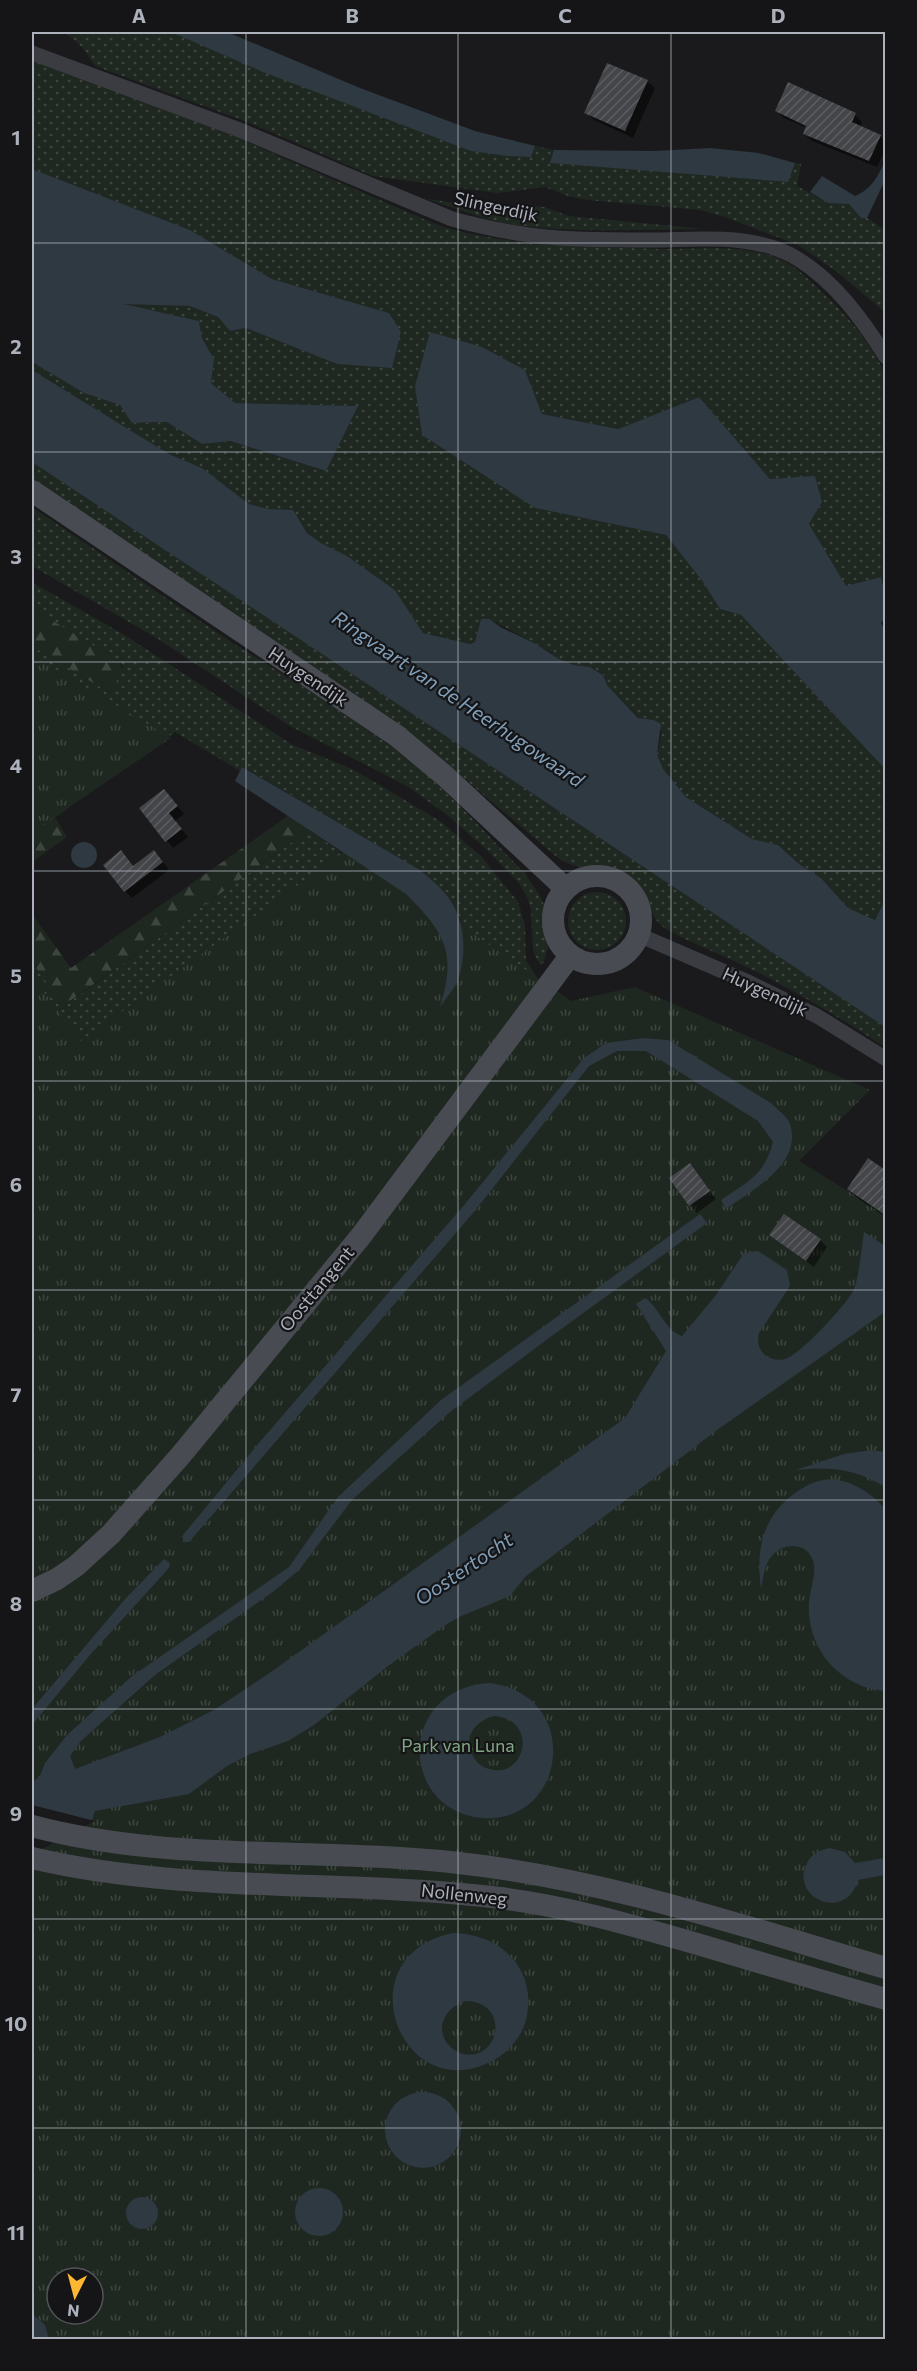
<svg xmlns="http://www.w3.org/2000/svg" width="917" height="2371" viewBox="0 0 917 2371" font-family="Commissioner,sans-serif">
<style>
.grass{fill:url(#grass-dots)}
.forest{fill:url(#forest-firs)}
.park{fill:url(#park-tufts);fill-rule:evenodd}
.water{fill:#2e3942;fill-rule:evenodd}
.pier{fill:#1a1a1c}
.shadow{fill:#0007}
.building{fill:url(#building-hatch)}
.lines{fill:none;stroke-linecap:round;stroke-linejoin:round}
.minor{stroke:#3a3c42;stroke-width:15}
.secondary{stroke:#484b52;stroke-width:22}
.grid{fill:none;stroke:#acb1bc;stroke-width:1.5;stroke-opacity:0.55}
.labels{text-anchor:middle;stroke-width:4.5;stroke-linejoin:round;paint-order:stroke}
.street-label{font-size:18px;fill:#acb1bc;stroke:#151517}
.park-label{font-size:18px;fill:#82a884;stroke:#151517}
.water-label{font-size:20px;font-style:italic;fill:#819fb9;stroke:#151517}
.neatline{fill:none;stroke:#acb1bc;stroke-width:2}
.grid-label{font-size:20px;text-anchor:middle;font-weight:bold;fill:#acb1bc}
</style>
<defs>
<pattern id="grass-dots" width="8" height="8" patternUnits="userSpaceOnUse" patternTransform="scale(1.5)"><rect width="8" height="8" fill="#1f2820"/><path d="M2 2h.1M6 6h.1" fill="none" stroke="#3d453e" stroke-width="1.8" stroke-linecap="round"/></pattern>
<pattern id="forest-firs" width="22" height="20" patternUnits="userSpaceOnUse" patternTransform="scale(1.5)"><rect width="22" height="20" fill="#1f2820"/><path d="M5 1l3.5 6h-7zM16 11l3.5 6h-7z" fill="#3d453e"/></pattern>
<pattern id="park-tufts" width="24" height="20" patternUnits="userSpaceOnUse" patternTransform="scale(1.5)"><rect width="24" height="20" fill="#1f2820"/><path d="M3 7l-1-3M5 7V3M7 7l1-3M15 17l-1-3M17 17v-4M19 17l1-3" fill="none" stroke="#3d453e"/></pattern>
<pattern id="building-hatch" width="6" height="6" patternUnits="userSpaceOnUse" patternTransform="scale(1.5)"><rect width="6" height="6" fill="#444549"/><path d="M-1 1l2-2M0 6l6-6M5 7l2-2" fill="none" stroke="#5c5d61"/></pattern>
</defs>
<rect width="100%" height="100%" fill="#1a1a1c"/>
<path class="grass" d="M63 32H186L431 122 554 150 551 162 787 182 795 163 801 164 797 186 828 203H849L861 218H867L885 230V312L836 271 798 245 725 217 700 210 588 200 568 196 545 187 497 193 373 176 250 123 95 66C86 51 78 41 63 32Z
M32 60 210 126 440 226C512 247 587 247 661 249 699 249 742 244 778 258 795 265 808 279 821 291 849 318 867 338 885 373V595L881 577 846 587 809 524 822 502 770 479 699 397 618 429 542 414 525 370 431 332 415 386 535 508 666 535 703 582 720 609 741 615 885 769V900L875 920 848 908 821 878 799 864 778 845 752 839 686 797 663 769 657 754 662 732 654 720 639 718 607 685 603 674 590 667 574 665 559 659 550 652 497 623 481 619 475 642 470 644 423 633 395 590 347 556 321 543 307 533 293 511 268 509 249 504 202 468 169 454 32 370V362L84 393 120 405 132 423 167 422 202 444 229 441 325 471 357 406 235 403 211 383 214 359 202 338 199 321 119 303 188 306 218 317 230 331 246 328 337 364 389 313 272 279 190 230 32 169Z
M427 199 508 210 534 206 544 207 569 216 705 229C641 229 574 234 511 224 482 219 455 208 427 199Z
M32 462 885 1027V1047C842 1019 797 992 751 969 724 955 694 945 668 930 645 918 650 889 623 874 601 863 582 874 558 858L439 757 32 482Z
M32 507 231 642 316 695 394 748 422 770 466 812 526 875 540 896 544 905 548 948 543 963 540 965 533 951 531 910 527 897 519 883 488 851 446 814 407 786 290 726 155 637 32 566Z
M32 582 126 636 291 744 354 770 440 821 482 857 518 902 525 926 526 960 537 978 483 1056 32 1081V962L64 1006 309 830 349 858 464 945 459 916 445 893 293 796 243 767 240 771 175 732 32 834V646L110 693 123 667 120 662 32 608Z
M568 921a29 29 0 1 1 58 0a29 29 0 1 1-58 0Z"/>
<path class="forest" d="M32 608 120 662 122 672 110 693 32 646Z
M288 816 309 830 63 1006 32 962V914L71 968Z
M55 817 67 837 32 862V834Z"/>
<path class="park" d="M32 655 171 738 32 832Z
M349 848 571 1001 635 987 870 1090 799 1161 885 1214V2339H32V976L81 1041ZM57 2278H93V2314H57Z"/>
<path class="water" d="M171 32H227L360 88 475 131 535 146 531 157 507 156 471 151 263 72Z
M710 148 759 153 795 163 788 182 550 163 554 150 655 151Z
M885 161V180L867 218H861L849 204 828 203 810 192 822 176 855 196C872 189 878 176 885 161Z
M32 169 190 230 272 279 389 313 401 332 392 368 337 364 246 328 230 331 218 317 189 306 124 304 199 321 202 338 214 359 211 383 235 403 358 406 326 471 230 441 202 444 167 422 132 423 120 405 84 393 32 362Z
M430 332 482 347 525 370 542 414 618 429 699 397 770 479 815 476 822 502 809 524 846 586 881 577 885 595V618L881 623 886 632 885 769 741 615 720 609 703 582 666 535 535 508 422 435 415 386Z
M32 370 169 454 202 468 249 504 268 509 293 510 307 533 321 543 347 556 395 590 423 633 470 644 475 642 481 619H489L502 628 536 644 559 659 574 665 590 667 603 675 607 685 638 718 654 720 661 724 657 754 663 769 686 797 752 839 778 845 799 864 821 878 848 908 875 920 885 900V1027L32 462Z
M242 767 420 870C428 877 437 884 444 892 465 915 469 955 456 984 452 992 445 999 440 1007 457 952 445 933 406 894L235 781Z
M71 855a13 13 0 1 1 26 0a13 13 0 1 1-26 0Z
M643 1038 668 1040 771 1103C777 1109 787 1116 790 1124 803 1164 752 1190 726 1209L721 1200C748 1181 764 1176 773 1142L758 1121 646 1051H617L589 1066 474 1212 189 1542H183V1535L258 1444 465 1204 584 1058 606 1043Z
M700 1214 707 1223 549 1338 450 1412 352 1500 299 1570 274 1591 155 1675 81 1741 70 1756 75 1769 160 1737 214 1710 271 1672 625 1418 666 1351 636 1304 645 1298C659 1307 666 1332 682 1336L716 1295 744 1253 758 1251 787 1270 790 1286 759 1333C757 1341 758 1348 764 1354 768 1359 779 1361 785 1359 800 1355 846 1305 853 1291 859 1279 862 1246 864 1232L885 1246V1312L717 1430 525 1577 510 1596 459 1617 444 1626 388 1666 314 1725 288 1741 250 1754 227 1766 189 1794 95 1811 92 1820 32 1851V1783L40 1776 45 1763 67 1735 131 1677 289 1567 338 1497 441 1400Z
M871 1450 885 1452V1487C857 1469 829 1466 796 1470L844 1454Z
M832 1479C852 1481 872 1493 885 1509V1691C841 1688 806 1649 809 1603 810 1589 818 1571 812 1558 803 1540 780 1544 770 1558 764 1567 763 1579 761 1589 756 1553 761 1521 790 1497 804 1486 814 1480 832 1479Z
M164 1559 170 1563 169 1568 90 1655 32 1725V1709L126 1598Z
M490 1683C584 1696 566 1824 483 1818 398 1811 397 1688 490 1683ZM494 1716C539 1719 526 1780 489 1769 481 1767 475 1761 472 1754 463 1736 477 1720 494 1716Z
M830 1848 845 1852 855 1863 885 1858V1875L858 1880C846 1923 789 1898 807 1863 811 1854 820 1850 830 1848Z
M453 1933C502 1934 538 1970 526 2020 521 2039 506 2055 488 2063 398 2104 345 1955 453 1933ZM466 2001C511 2002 500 2062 463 2054 456 2052 449 2047 445 2040 436 2022 449 2006 466 2001Z
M385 2130a38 38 0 1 1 76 0a38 38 0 1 1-76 0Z
M295 2212a24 24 0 1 1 48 0a24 24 0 1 1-48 0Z
M126 2213a16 16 0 1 1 32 0a16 16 0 1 1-32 0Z
M32 2314 45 2325 49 2339H32Z"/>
<path class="pier" d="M32 1805 95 1821 32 1854Z"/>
<path class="shadow" d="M622 69 647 81 655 88 633 138 594 120 586 112Z
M777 111 855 115 862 122 860 127 880 136 886 142V148L877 167 812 141 804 134 807 128 784 118Z
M171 798 184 814 175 821 188 837 173 848 141 808Z
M121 852 134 867 161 859 169 870 132 898 125 891Z
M869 1160 886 1172V1217L860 1200 849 1189Z
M690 1165 716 1199 697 1213 690 1205Z
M771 1235 820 1240 827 1247 814 1267Z"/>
<path class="building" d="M607 63 648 80 625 131 584 113Z
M788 82 856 113 852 122 881 135 869 161 803 134 806 126 775 111Z
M164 789 178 806 169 813 182 829 165 842 139 808Z
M121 850 133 866 154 850 163 862 124 892 103 865Z
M868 1158 885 1170V1215L847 1189Z
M690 1163 710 1191 689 1206 669 1178Z
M784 1214 821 1239 806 1261 769 1235Z"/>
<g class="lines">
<path class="minor" d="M32 53 237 129 452 219C493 230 535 238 578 239 605 240 632 240 660 240 705 239 758 234 798 259 836 283 862 319 886 357
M639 935 748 982 817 1016 886 1059"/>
<path class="secondary" d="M32 491 397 736 445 776 565 888
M553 920a44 44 0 1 1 88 0a44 44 0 1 1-88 0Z
M32 1591 57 1579 76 1566 111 1534 181 1455 361 1236 570 956
M32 1826C171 1863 317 1847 459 1863 605 1879 746 1927 886 1968
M32 1858C185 1894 345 1879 500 1898 566 1906 631 1925 694 1943 758 1962 822 1981 886 1999"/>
</g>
<path class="grid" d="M246 32V2340M458 32V2340M671 32V2340M32 243H886M32 452H886M32 662H886M32 871H886M32 1081H886M32 1290H886M32 1500H886M32 1709H886M32 1919H886M32 2128H886"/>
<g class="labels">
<g class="street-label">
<text transform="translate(496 207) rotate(12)" y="6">Slingerdijk</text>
<text transform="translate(308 677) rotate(34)" y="6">Huygendijk</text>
<text transform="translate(765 992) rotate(25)" y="6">Huygendijk</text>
<text transform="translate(317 1289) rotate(-50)" y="6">Oosttangent</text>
<text transform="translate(464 1895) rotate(6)" y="6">Nollenweg</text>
</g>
<g class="park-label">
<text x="458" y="1752">Park van Luna</text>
</g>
<g class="water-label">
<text transform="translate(458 699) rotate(34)" y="7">Ringvaart van de Heerhugowaard</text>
<text transform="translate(464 1569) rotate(-34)" y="7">Oostertocht</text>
</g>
</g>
<rect width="917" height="2371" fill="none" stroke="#151517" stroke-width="66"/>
<g transform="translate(75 2296) rotate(186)"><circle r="28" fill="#151517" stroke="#515359" stroke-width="1.5"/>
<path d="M0-4.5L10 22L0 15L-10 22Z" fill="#fcb832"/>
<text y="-9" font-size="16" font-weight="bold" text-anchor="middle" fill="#acb1bc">N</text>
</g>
<rect x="33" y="33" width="851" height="2305" class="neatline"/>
<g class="grid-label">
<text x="139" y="23">A</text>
<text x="352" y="23">B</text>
<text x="565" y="23">C</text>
<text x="778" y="23">D</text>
<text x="16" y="145">1</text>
<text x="16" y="354">2</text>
<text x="16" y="564">3</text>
<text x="16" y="773">4</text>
<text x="16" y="983">5</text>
<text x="16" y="1192">6</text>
<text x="16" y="1402">7</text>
<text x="16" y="1611">8</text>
<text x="16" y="1821">9</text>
<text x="16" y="2031">10</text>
<text x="16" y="2240">11</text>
</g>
</svg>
